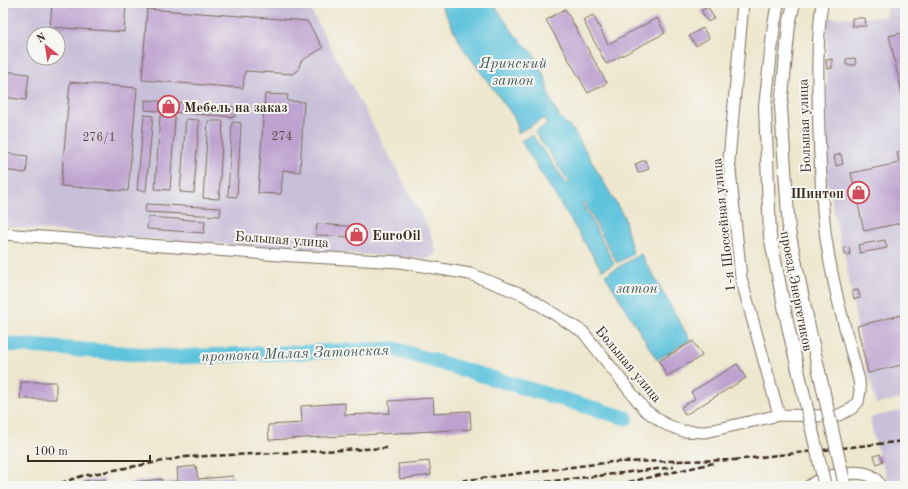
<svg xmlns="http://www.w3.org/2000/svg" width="908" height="489" viewBox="0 0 908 489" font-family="'Old Standard TT',serif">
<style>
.industrial{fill:#c8bfd8;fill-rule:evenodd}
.water{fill:#60c4dd;stroke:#4e777e}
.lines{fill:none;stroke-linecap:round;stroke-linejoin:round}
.river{stroke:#60c4dd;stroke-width:15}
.building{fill:#bda1cf}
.secondary-casing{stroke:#7a6c5c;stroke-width:13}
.primary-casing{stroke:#7a6c5c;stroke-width:14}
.secondary{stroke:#fff;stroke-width:11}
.primary{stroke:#fff;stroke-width:12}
.rail{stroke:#3b2a1e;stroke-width:2.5;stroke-dasharray:6 3;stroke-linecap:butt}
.primary-bridge-casing{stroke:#7a6c5c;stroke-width:14;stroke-linecap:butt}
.primary-bridge{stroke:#fff;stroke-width:12}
.labels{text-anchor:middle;stroke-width:4;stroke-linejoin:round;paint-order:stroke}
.number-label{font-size:12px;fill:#5c484a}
.poi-label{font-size:14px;font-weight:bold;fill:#3b2a1e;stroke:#f6f6f2;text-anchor:start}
.street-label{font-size:14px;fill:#3b2a1e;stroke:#f6f6f2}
.water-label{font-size:15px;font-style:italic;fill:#465857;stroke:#f6f6f2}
</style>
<rect width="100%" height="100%" fill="#f6f6f2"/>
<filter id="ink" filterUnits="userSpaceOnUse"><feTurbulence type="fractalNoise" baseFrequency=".025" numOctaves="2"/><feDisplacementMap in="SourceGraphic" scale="8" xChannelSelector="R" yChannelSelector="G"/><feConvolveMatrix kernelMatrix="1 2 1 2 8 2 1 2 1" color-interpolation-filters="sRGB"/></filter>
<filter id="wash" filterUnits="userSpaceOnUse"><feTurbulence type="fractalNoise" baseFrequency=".012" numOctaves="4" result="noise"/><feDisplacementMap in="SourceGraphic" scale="16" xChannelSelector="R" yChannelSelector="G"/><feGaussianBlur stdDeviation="0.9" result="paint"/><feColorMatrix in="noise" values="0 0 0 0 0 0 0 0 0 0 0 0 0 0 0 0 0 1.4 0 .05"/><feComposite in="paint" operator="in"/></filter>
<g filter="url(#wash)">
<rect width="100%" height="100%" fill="#eee7ce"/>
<path class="industrial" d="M3 3H307L430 231 437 253 429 259 401 257 110 236 3 226ZM34 34H58V58H34Z
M888 3H905V398L876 404 857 326 843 246H841L827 179V18L885 17Z
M905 410V486H889L873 435 871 422 872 417Z"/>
<path class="water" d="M440 3H493L515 35 533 53 546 80 548 94 559 117 574 131 624 217 633 254 617 263 584 202 582 203 614 264 602 270 521 141 532 135 567 184 570 183 535 132 547 125 544 118 518 133 517 124 514 117 463 48Z
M641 254 690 340 657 360 605 275Z"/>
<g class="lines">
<path class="river" d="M3 344 174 357 394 349 626 418"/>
</g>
<g id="blocks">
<path class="building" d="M52 3H126L124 32 50 27Z
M708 7 714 18 708 22 701 11Z
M147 9 307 21 323 48 301 61 298 70 293 74 245 71 243 88 142 80Z
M565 9 607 83 588 93 546 20Z
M593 15 608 44 657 18 665 33 606 64 583 20Z
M852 18H865L866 26H852Z
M703 28 709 38 696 46 689 36Z
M905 32V101L904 102 889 36Z
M855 58 856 65H846V59Z
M832 59V68L827 69 826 60Z
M3 71 29 74 26 100 3 97Z
M70 82 137 88 128 191 61 186Z
M265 94 288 95 287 101 304 102 300 172 283 170 281 194 258 193Z
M145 100 236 107 235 117 145 110Z
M144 115 153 116 146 191 137 190Z
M160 116 175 117 170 190 155 189Z
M186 119 199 120 194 193 180 192Z
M208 121H223L219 199 203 198Z
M232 122 241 123 237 197 228 196Z
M905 150V222L864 231 851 173 899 163 897 152Z
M3 153 28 156 26 173 3 170Z
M841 154 843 164 836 166 834 156Z
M645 160 649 169 638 173 635 164Z
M146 204 221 208 220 216 145 212Z
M148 217 205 221 204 233 147 229Z
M317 224 362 227 361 238 316 235Z
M885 240 887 248 860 253 858 245Z
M849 247 850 254 845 255 844 248Z
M858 290 860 298 854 299 852 291Z
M905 314V364L868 373 857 326Z
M693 341 702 356 667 376 659 361Z
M737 364 746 378 685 415 681 407 695 399 691 392Z
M21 382H56V399H20Z
M433 398 434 413 470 411 471 429 269 440 268 425 302 423 301 406 345 403V415L390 413 389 401Z
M880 454 883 461 877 464 874 456Z
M429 461 431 475 400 479 398 464Z
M196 466 198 479 233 476 234 486H133L132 482 162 479V483L178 481 177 468Z
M105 479V486H84L83 481Z"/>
</g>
</g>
<g filter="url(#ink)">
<use href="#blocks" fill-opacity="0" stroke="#7a6c5c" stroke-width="1"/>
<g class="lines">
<defs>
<path id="secondary" d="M743 3 729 160 741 278 779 415
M3 234 293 256 400 262 470 274 524 295 583 332 645 410 665 424 683 431 705 432 779 415 828 416 839 415 851 409 858 402 860 391 859 380C847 335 834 291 827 245 821 208 821 170 819 133 818 89 816 46 822 3"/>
<path id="primary" d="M778 3 774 24 765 107 770 236 789 331
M794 3 789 25 781 107 789 231 809 327
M810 486C822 476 861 467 874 478 876 480 878 483 880 486"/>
</defs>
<use href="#secondary" class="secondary-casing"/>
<use href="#primary" class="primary-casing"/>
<use href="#secondary" class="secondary"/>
<use href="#primary" class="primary"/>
<path class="rail" d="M734 460 905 441
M52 486 82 476 185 457 387 448
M418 486 612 462 739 460
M510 486 674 467
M611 486 714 463"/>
<defs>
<path id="primary-bridge" d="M809 327 845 486
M789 331 825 486"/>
</defs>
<use href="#primary-bridge" class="primary-bridge-casing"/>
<use href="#primary-bridge" class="primary-bridge"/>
</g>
</g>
<defs>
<symbol id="shop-ring" viewBox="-11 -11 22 22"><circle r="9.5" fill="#f6f6f2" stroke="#d1495b" stroke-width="1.5"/><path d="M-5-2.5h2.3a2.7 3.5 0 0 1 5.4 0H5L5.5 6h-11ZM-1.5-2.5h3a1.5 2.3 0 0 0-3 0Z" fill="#d1495b"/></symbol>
</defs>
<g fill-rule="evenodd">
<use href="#shop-ring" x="156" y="94" width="25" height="25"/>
<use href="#shop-ring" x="846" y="180" width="25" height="25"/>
<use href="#shop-ring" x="344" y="222" width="25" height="25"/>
</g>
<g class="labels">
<g class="number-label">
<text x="282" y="140">274</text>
<text x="99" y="141">276/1</text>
</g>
<g class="poi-label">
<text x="184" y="112">Мебель на заказ</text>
<text x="844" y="198" text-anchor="end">Шинтоп</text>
<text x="372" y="240">EuroOil</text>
</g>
<g class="street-label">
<text transform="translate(804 126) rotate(-92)" y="5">Большая улица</text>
<text transform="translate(723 225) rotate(-96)" y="5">1-я Шоссейная улица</text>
<text transform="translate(282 239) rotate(4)" y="5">Большая улица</text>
<text transform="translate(797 291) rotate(79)" y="5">проезд Энергетиков</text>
<text transform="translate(629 364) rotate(50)" y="5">Большая улица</text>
</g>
<g class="water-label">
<text x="513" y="68">Яринский<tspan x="513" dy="17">затон</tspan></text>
<text x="637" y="293">затон</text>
<text transform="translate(295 353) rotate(-2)" y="5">протока Малая Затонская</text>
</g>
</g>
<rect width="908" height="489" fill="none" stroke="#f6f6f2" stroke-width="16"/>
<g transform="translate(46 46) rotate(330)"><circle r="19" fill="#f6f6f2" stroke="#aba49d"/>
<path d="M0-3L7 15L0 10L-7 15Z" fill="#d1495b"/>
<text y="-6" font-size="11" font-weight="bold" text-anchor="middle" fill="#3b2a1e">N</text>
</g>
<path d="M28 455v6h122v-6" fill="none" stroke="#3b2a1e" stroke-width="2"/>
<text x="34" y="455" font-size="12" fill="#3b2a1e" stroke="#f6f6f2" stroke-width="3" paint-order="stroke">100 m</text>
</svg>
